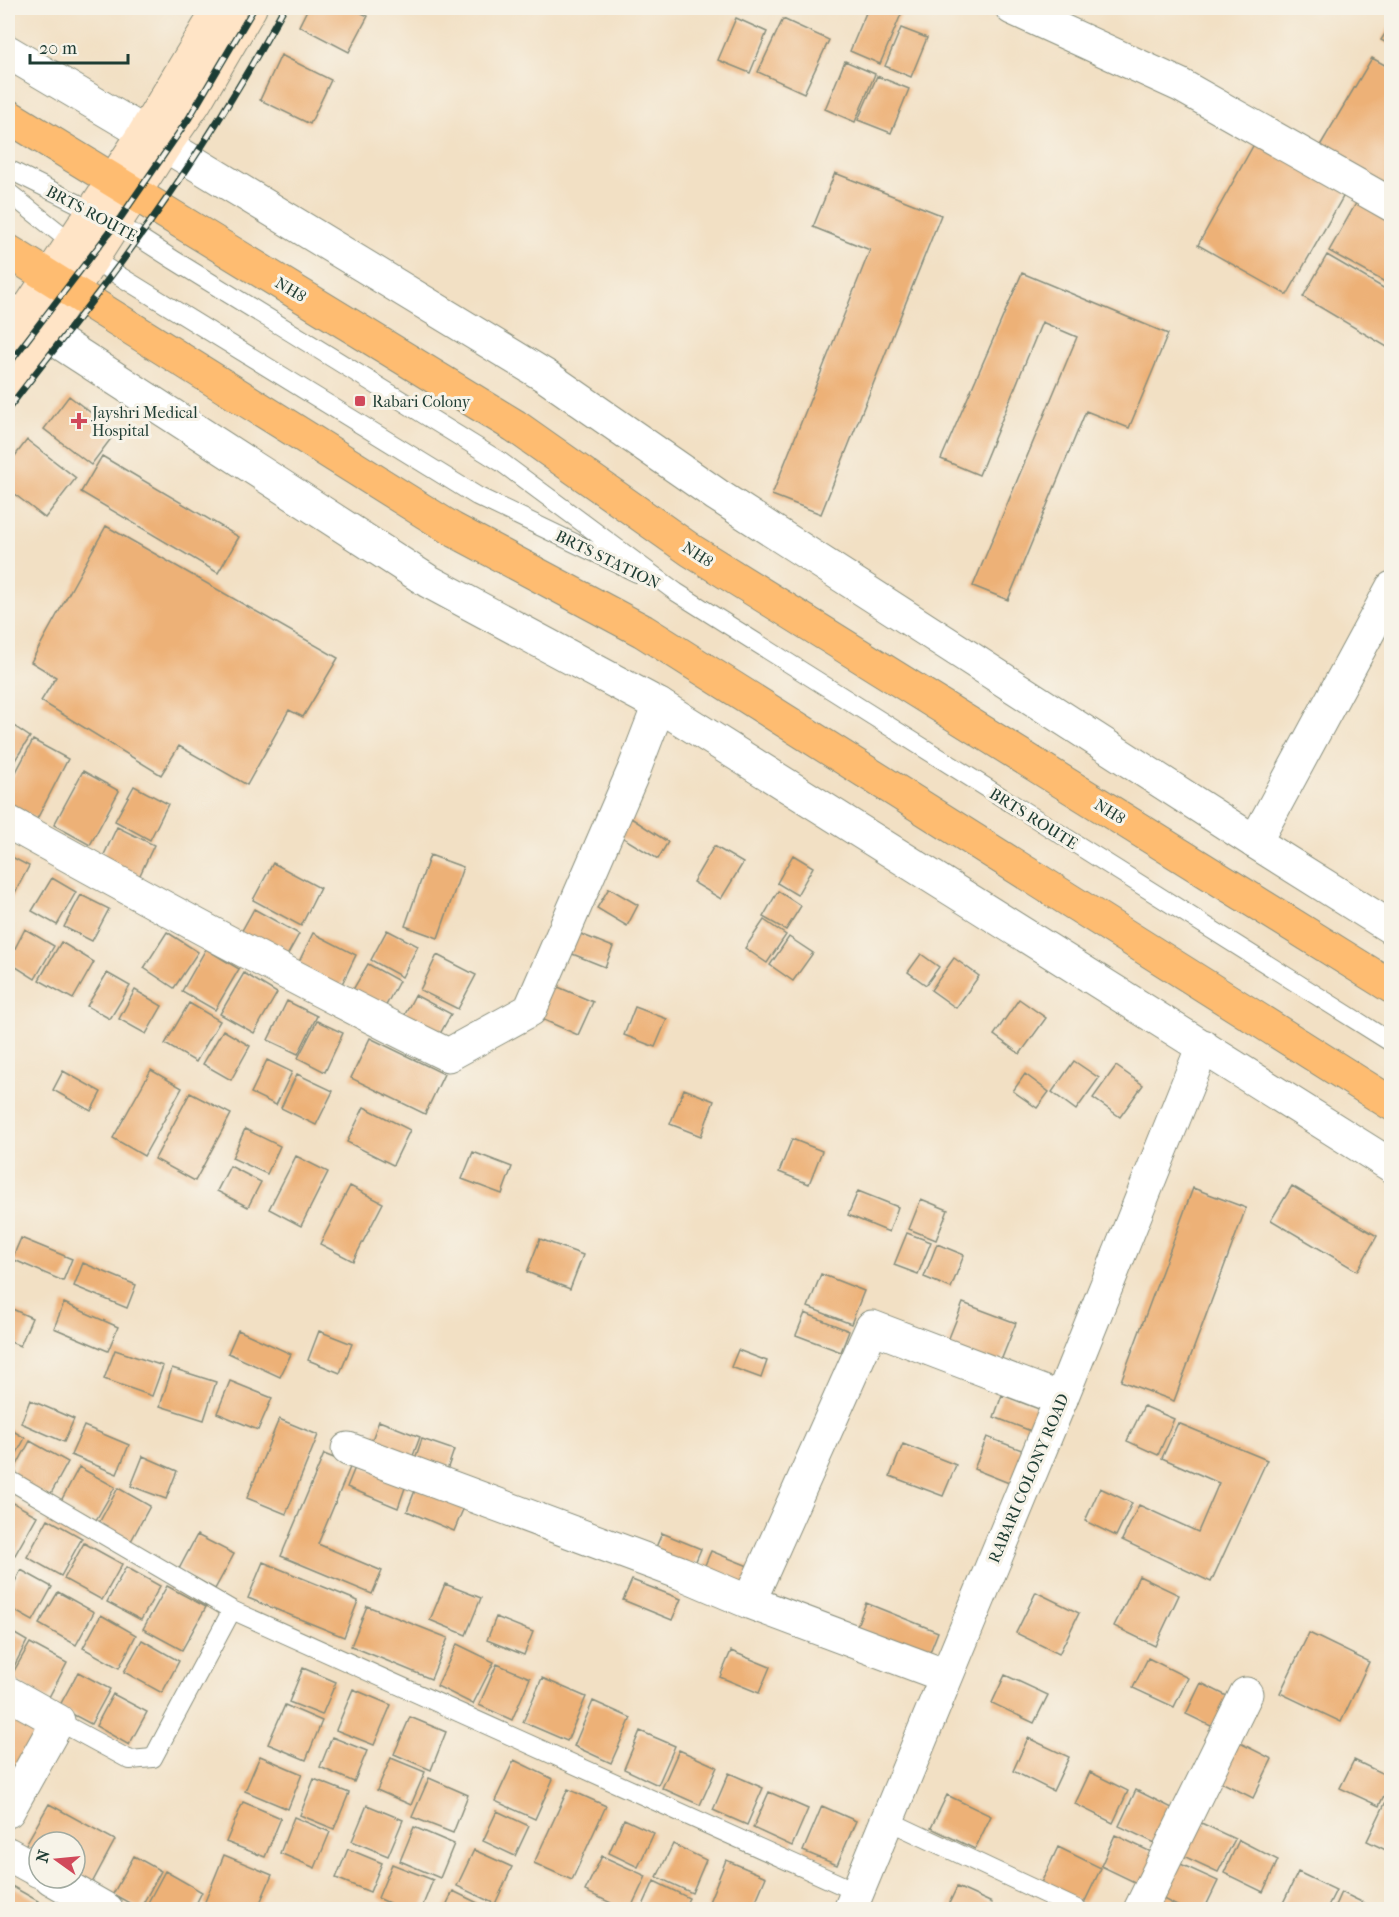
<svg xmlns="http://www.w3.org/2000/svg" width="1399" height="1917" viewBox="0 0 1399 1917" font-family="'IM FELL French Canon',serif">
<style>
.building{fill:#edb177}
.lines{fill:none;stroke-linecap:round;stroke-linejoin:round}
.service-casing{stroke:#888e7c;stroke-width:20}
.minor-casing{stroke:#888e7c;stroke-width:35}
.tertiary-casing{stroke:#888e7c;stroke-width:35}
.secondary-casing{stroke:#888e7c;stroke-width:35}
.primary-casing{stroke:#888e7c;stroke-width:35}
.service{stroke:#fff;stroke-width:18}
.minor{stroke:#fff;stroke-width:33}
.tertiary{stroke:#fff;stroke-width:33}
.secondary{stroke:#ffe4c6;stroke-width:33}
.primary{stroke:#febc71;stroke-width:33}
.rail-casing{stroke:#1f3d34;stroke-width:7}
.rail{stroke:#f7f3e8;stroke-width:4.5;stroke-dasharray:14;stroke-linecap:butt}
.poi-dot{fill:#d1495b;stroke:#f7f3e8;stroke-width:2}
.labels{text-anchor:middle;stroke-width:6;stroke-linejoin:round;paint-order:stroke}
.street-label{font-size:16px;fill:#1f3d34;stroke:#f7f3e8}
.poi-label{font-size:16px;fill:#1f3d34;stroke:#f7f3e8;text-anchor:start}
</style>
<rect width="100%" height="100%" fill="#f7f3e8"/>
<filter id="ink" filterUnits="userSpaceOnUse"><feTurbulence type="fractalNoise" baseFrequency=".0167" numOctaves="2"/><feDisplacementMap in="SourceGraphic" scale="12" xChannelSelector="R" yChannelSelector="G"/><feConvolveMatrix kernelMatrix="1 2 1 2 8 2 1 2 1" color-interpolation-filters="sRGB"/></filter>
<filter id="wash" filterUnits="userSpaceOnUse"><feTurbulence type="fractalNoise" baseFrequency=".008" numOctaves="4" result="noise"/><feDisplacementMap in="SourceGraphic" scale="24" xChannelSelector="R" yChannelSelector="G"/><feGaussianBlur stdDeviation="1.35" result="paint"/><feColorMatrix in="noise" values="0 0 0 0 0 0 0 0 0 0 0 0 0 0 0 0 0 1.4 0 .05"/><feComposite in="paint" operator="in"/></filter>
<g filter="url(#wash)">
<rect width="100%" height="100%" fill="#f2e0c4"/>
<g id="blocks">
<path class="building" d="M308 8H351L368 16 349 52 299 26Z
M868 8H892L902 12 880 64 850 51Z
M736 18 767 32 750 73 718 60Z
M783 19 829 40 804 93 758 72Z
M1392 23V46L1381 40Z
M901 28 927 38 911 77 885 66Z
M281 55 331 80 310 124 260 100Z
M1372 58 1392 69V192L1318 149Z
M845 61 875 74 855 122 825 109Z
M877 76 909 89 891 133 858 120Z
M1258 137 1348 188 1287 295 1198 245Z
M835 173 941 215 821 514 772 495 870 250 813 227Z
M1359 198 1392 216V286L1329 251Z
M1327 255 1392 293V350L1303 297Z
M1022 273 1168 334 1129 428 1086 411 1008 600 973 586 1077 337 1042 322 979 475 941 459Z
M69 396 116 432 91 465 44 429Z
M27 440 76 478 45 518 8 489V465Z
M102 456 239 537 218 573 81 492Z
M106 526 338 658 303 717 289 710 247 785 179 746 161 775 41 701 56 677 31 662Z
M8 722 30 737 8 771Z
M33 740 68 759 37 819 8 803V787Z
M83 771 119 791 90 845 54 825Z
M134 786 168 804 150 840 115 821Z
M631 818 668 842 658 859 620 836Z
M117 827 154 845 139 877 102 859Z
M714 846 743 863 721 899 693 882Z
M8 855 29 866 10 902 8 901Z
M430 855 463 867 438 938 405 926Z
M793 855 813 867 797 895 777 883Z
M273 863 320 888 301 926 253 900Z
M52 878 76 892 57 925 32 911Z
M609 888 638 905 627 926 597 908Z
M778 891 801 906 786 930 763 917Z
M81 895 109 909 92 941 64 927Z
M254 909 299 934 284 961 239 936Z
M764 920 786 935 767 963 745 948Z
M25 929 54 946 35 979 8 962Z
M387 930 418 946 402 977 371 960Z
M573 931 613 947 605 967 565 951Z
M167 932 198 952 174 988 144 968Z
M313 933 356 955 340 988 297 966Z
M789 937 813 953 793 981 770 965Z
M61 942 94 962 73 999 39 980Z
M206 949 239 969 215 1010 182 991Z
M921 954 939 967 926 985 908 972Z
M437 955 476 975 458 1009 420 990Z
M954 958 979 976 956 1008 931 990Z
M368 964 399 981 383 1011 351 993Z
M107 973 130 986 110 1019 87 1006Z
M244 973 277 993 254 1033 220 1014Z
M549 983 593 1002 578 1035 535 1016Z
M135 990 162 1006 146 1034 119 1019Z
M415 995 451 1014 436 1041 401 1022Z
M1019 999 1046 1018 1020 1054 994 1035Z
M287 1001 317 1016 298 1054 268 1040Z
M189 1003 220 1021 196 1062 165 1044Z
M635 1007 667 1019 655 1047 624 1035Z
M317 1021 343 1033 325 1072 298 1058Z
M223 1030 250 1046 231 1080 203 1064Z
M370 1038 444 1074 425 1114 351 1078Z
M267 1060 292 1072 276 1105 251 1093Z
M1074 1061 1099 1078 1076 1110 1052 1092Z
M1116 1066 1143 1085 1120 1117 1093 1098Z
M151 1070 182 1088 144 1156 113 1138Z
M63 1071 101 1092 91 1111 53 1090Z
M297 1074 333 1091 316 1125 281 1108Z
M1025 1074 1049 1092 1037 1108 1013 1091Z
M684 1089 714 1101 701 1136 670 1124Z
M190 1093 231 1114 195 1181 155 1159Z
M364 1107 410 1130 393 1165 347 1142Z
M245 1129 280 1146 267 1174 232 1158Z
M792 1139 822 1151 809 1184 779 1172Z
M473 1152 512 1167 502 1194 462 1179Z
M296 1156 328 1172 301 1226 269 1209Z
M230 1166 261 1182 248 1207 217 1191Z
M350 1186 383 1203 353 1261 320 1244Z
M1292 1186 1377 1236 1357 1271 1271 1220Z
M1193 1188 1246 1208 1174 1401 1121 1381Z
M858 1191 898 1207 889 1232 848 1215Z
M921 1199 948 1210 936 1240 909 1229Z
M907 1233 931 1242 918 1274 894 1265Z
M21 1238 72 1259 63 1281 12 1259Z
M540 1239 583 1255 570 1289 527 1272Z
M937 1244 964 1255 951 1288 924 1277Z
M83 1263 136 1285 127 1308 74 1286Z
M821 1274 864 1291 851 1324 808 1307Z
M64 1303 118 1327 108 1351 54 1328Z
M963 1303 1016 1323 998 1368 945 1348Z
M8 1307 32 1318 20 1346 8 1341Z
M805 1313 849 1331 841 1352 796 1335Z
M238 1330 291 1354 280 1377 228 1353Z
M319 1331 352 1344 340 1373 308 1360Z
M115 1350 163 1366 152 1396 104 1379Z
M738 1350 767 1361 761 1378 731 1367Z
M172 1368 216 1382 204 1420 160 1406Z
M230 1381 272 1398 258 1430 217 1413Z
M1002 1395 1047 1412 1039 1434 994 1417Z
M30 1400 74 1419 64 1442 21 1423Z
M1144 1406 1174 1419 1158 1455 1127 1441Z
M279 1419 318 1435 286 1514 247 1498Z
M379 1421 420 1437 411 1461 370 1445Z
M1178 1423 1267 1460 1211 1582 1122 1540 1139 1505 1198 1532 1219 1483 1162 1458Z
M84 1426 129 1445 117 1474 71 1455Z
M8 1428 25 1438 8 1470Z
M987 1437 1027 1452 1014 1485 974 1469Z
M422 1439 454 1450 446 1473 414 1462Z
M30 1441 68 1462 49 1497 11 1476Z
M903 1444 956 1465 943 1496 890 1476Z
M324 1454 351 1465 318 1544 382 1571 372 1594 281 1556Z
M143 1456 177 1471 166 1499 131 1486Z
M356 1465 406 1485 398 1508 347 1487Z
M79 1467 115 1487 96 1520 61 1501Z
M118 1488 150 1506 131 1541 99 1523Z
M416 1488 464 1507 454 1531 407 1511Z
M1100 1488 1132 1503 1116 1536 1085 1521Z
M8 1500 37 1516 15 1555 8 1550Z
M48 1519 82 1538 61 1576 27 1557Z
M662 1533 701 1549 693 1568 654 1552Z
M197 1535 234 1554 215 1589 179 1569Z
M84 1543 122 1564 102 1600 64 1579Z
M711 1551 753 1568 745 1589 702 1572Z
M263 1562 358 1601 344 1637 248 1598Z
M126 1567 160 1586 141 1620 107 1602Z
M21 1570 52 1587 33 1621 8 1607V1595Z
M1139 1576 1179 1595 1155 1646 1114 1626Z
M632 1580 681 1599 672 1620 623 1600Z
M445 1584 481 1598 466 1635 430 1620Z
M167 1586 206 1607 182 1650 143 1629Z
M58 1592 94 1612 76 1645 39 1624Z
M1036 1592 1079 1613 1059 1654 1016 1633Z
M866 1603 938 1632 928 1657 856 1628Z
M367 1606 448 1638 431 1679 351 1646Z
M101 1615 136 1635 119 1668 83 1648Z
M496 1617 533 1632 524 1655 487 1640Z
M8 1630 27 1641 8 1678Z
M1309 1633 1369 1662 1341 1722 1280 1693Z
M142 1640 179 1661 162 1693 124 1672Z
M30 1643 67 1663 48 1699 10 1678Z
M457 1644 494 1662 473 1704 437 1686Z
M731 1651 770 1667 759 1693 720 1677Z
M1148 1658 1188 1678 1174 1707 1133 1688Z
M497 1664 530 1678 512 1720 479 1705Z
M303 1668 336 1682 322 1715 289 1702Z
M78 1672 110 1689 91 1724 59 1707Z
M1005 1675 1048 1695 1034 1723 992 1703Z
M542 1678 586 1697 567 1741 523 1722Z
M1201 1683 1229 1697 1215 1728 1186 1714Z
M353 1689 391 1705 374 1745 336 1730Z
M113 1694 147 1712 129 1745 96 1726Z
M593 1701 631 1718 611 1763 574 1746Z
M8 1704 49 1727 23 1773 8 1764Z
M285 1705 322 1721 306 1760 268 1744Z
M410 1717 446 1732 431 1770 394 1754Z
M640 1731 675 1746 658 1785 624 1769Z
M332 1737 367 1751 354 1782 320 1767Z
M1028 1738 1069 1757 1053 1791 1013 1771Z
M1230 1738 1272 1759 1253 1798 1211 1777Z
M679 1750 717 1767 700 1805 662 1788Z
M260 1756 302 1774 288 1809 245 1791Z
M391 1758 425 1772 411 1805 377 1790Z
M514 1760 553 1779 535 1819 495 1801Z
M1354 1760 1392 1778 1379 1806 1340 1788Z
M1090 1772 1128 1791 1113 1823 1075 1804Z
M729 1773 763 1788 747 1825 713 1810Z
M429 1778 468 1795 453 1833 412 1817Z
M314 1779 349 1793 334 1829 300 1815Z
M568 1789 606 1806 572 1880 534 1863Z
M1392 1789V1853L1367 1841Z
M1136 1790 1174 1809 1157 1844 1119 1826Z
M769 1792 808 1809 792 1846 753 1828Z
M947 1795 991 1816 975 1849 931 1828Z
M243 1802 281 1818 265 1857 226 1842Z
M49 1804 115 1840 92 1883 75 1874V1842H39V1854L25 1846Z
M367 1805 403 1820 388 1856 352 1841Z
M822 1806 856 1821 837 1865 803 1851Z
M497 1811 529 1826 515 1856 483 1841Z
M294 1817 330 1832 315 1868 280 1853Z
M624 1819 654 1833 638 1867 609 1853Z
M1195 1820 1235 1839 1218 1872 1179 1854Z
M414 1827 454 1844 440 1878 400 1861Z
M1115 1835 1162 1857 1147 1888 1101 1866Z
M1239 1840 1278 1860 1263 1892 1224 1873Z
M673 1844 706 1860 692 1893 657 1877Z
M1058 1847 1101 1868 1084 1903 1041 1883Z
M348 1849 382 1863 370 1892 336 1878Z
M474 1850 512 1867 495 1904 457 1886Z
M224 1855 272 1875 257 1910H218L204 1904Z
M134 1856 161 1871 140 1909 113 1894Z
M602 1856 646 1876 630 1910H626L585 1891Z
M726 1860 766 1877 752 1910H713L707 1907Z
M1174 1861 1218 1881 1204 1910H1185L1157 1896Z
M392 1864 433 1880 421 1910H405L378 1898Z
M165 1871 202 1892 193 1910H144Z
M1298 1872 1336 1890 1326 1910H1297L1283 1903Z
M654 1881 689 1898 683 1910H641Z
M8 1884 38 1901 33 1910H8Z
M957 1887 992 1903 989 1910H946Z
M453 1891 492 1910H444Z
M1341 1892 1378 1910H1333Z"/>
</g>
</g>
<g filter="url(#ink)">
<use href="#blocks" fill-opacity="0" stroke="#888e7c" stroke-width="1.5"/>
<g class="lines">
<defs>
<path id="service" d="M8 169 115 222 174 260 501 462 676 592 1392 1043
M8 192 92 259 477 496 637 573
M8 1479 232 1610 857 1892
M58 1721 130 1760 153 1758 232 1610
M887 1820 1079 1910"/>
<path id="minor" d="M1012 8 1180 85 1392 205
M8 822C153 902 299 982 448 1055L530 1010 634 770 659 705
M1255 842 1392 588
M348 1449 681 1573 749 1602 946 1676
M749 1602 872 1327 1061 1399
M8 1693 58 1721 8 1811
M8 1854 39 1871
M51 1878 107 1910
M1140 1910 1246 1694"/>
<path id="tertiary" d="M8 52 165 145 547 377 717 495 1255 842 1392 928
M8 309 428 581 659 705 1392 1166
M850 1910 1061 1399 1203 1046"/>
<path id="secondary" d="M8 340 144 134 220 8
M8 385 45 332 165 145 195 102 250 8"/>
<path id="primary" d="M8 116 515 426 692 551 1392 987
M8 251 452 529 643 631 1392 1104"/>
</defs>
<use href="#service" class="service-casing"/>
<use href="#minor" class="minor-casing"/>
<use href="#tertiary" class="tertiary-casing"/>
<use href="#secondary" class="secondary-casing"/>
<use href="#primary" class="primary-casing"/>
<use href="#service" class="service"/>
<use href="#minor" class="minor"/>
<use href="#tertiary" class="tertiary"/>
<use href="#secondary" class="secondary"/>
<use href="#primary" class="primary"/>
<defs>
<path id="rail" d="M8 365 121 217 189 118 254 8
M8 409C51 352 97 297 138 239 192 165 240 88 284 8"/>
</defs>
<use href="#rail" class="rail-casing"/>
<use href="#rail" class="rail"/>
</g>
</g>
<g class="poi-dot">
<rect x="354" y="395" width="12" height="12" rx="3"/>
<path d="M76 412h6v6h6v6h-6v6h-6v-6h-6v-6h6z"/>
</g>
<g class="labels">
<g class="street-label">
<text transform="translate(92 213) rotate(28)" y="6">BRTS ROUTE</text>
<text transform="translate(291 289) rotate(31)" y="6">NH8</text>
<text transform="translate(698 554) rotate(33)" y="6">NH8</text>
<text transform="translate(608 559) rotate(26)" y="6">BRTS STATION</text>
<text transform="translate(1110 811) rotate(32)" y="6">NH8</text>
<text transform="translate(1034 818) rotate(32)" y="6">BRTS ROUTE</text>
<text transform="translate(1028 1478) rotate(-67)" y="6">RABARI COLONY ROAD</text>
</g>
<g class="poi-label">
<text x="372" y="407">Rabari Colony</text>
<text x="92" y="418">Jayshri Medical<tspan x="92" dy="18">Hospital</tspan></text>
</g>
</g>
<rect width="1399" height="1917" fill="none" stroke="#f7f3e8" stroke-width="30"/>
<g transform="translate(57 1860) rotate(285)"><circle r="28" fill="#f7f3e8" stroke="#a1aaa0" stroke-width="1.5"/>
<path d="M0-4.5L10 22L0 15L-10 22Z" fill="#d1495b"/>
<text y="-9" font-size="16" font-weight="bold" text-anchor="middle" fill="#1f3d34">N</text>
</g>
<path d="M30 54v9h98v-9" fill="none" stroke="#1f3d34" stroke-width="3"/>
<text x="39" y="54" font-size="18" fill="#1f3d34" stroke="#f7f3e8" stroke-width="4.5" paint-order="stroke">20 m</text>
</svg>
